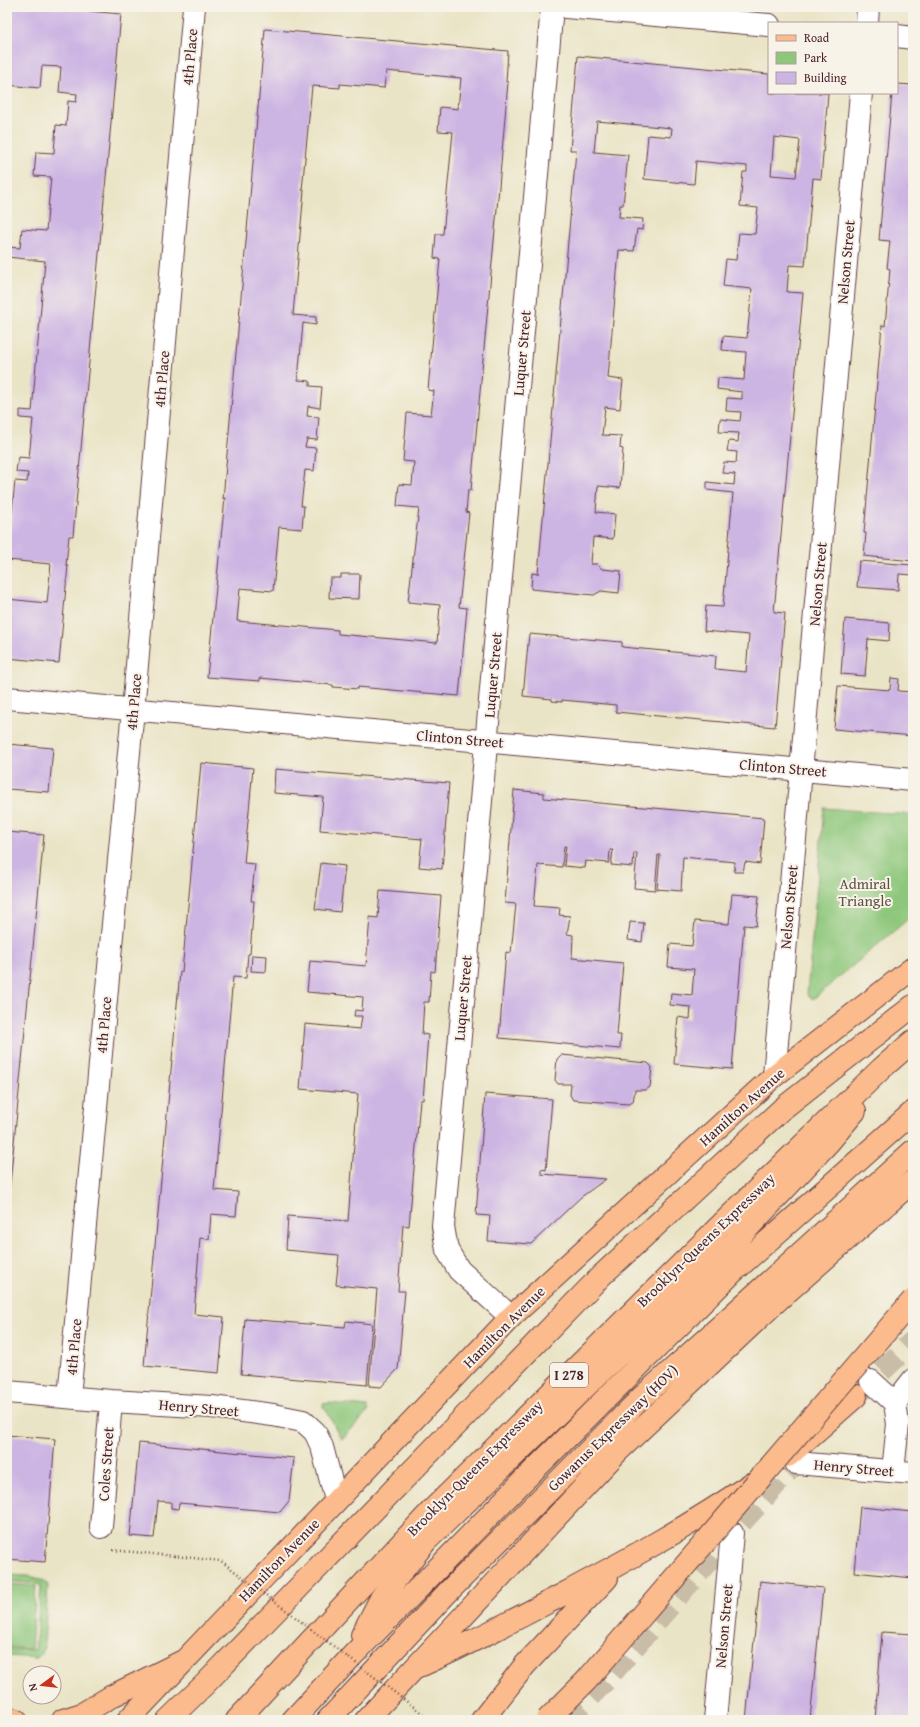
<svg xmlns="http://www.w3.org/2000/svg" width="920" height="1727" viewBox="0 0 920 1727" font-family="'Gentium Book Plus',serif">
<style>
.green{fill:#8ec77b;stroke:#6c7353}
.building{fill:#ccb4e3;fill-rule:evenodd}
.lines{fill:none;stroke-linecap:round;stroke-linejoin:round}
.major-tunnel{stroke:#cabda7;stroke-width:22;stroke-dasharray:22 11;stroke-linecap:butt}
.minor-casing{stroke:#623d42;stroke-width:24}
.major-casing{stroke:#623d42;stroke-width:24}
.highway-casing{stroke:#623d42;stroke-width:24}
.path{stroke:#623d42;stroke-width:2.5;stroke-dasharray:1 3;stroke-linecap:butt}
.minor{stroke:#fff;stroke-width:22}
.major{stroke:#fbbb8c;stroke-width:22}
.highway{stroke:#fbbb8c;stroke-width:22}
.highway-bridge-casing{stroke:#623d42;stroke-width:24;stroke-linecap:butt}
.path-bridge{stroke:#623d42;stroke-width:2.5;stroke-dasharray:1 3;stroke-linecap:butt}
.highway-bridge{stroke:#fbbb8c;stroke-width:22}
.labels{text-anchor:middle;stroke-width:4;stroke-linejoin:round;paint-order:stroke}
.shield{fill:#f7f3e8;stroke:#7e5f64;stroke-width:1}
.shield-label{font-size:14px;font-weight:bold;fill:#4a1f2b}
.street-label{font-size:15px;fill:#4a1f2b;stroke:#f7f3e8}
.park-label{font-size:15px;fill:#5e5143;stroke:#f7f3e8}
</style>
<rect width="100%" height="100%" fill="#f7f3e8"/>
<filter id="ink" filterUnits="userSpaceOnUse"><feTurbulence type="fractalNoise" baseFrequency=".025" numOctaves="2"/><feDisplacementMap in="SourceGraphic" scale="8" xChannelSelector="R" yChannelSelector="G"/><feConvolveMatrix kernelMatrix="1 2 1 2 8 2 1 2 1" color-interpolation-filters="sRGB"/></filter>
<filter id="wash" filterUnits="userSpaceOnUse"><feTurbulence type="fractalNoise" baseFrequency=".012" numOctaves="4" result="noise"/><feDisplacementMap in="SourceGraphic" scale="16" xChannelSelector="R" yChannelSelector="G"/><feGaussianBlur stdDeviation="0.9" result="paint"/><feColorMatrix in="noise" values="0 0 0 0 0 0 0 0 0 0 0 0 0 0 0 0 0 1.4 0 .05"/><feComposite in="paint" operator="in"/></filter>
<g filter="url(#wash)">
<rect width="100%" height="100%" fill="#eae4c6"/>
<path class="green" d="M824 808 913 815V915L813 999 809 997 807 994Z
M329 1403 367 1407 369 1411 344 1437 341 1439 326 1409 323 1407V1404Z
M7 1575C21 1576 38 1574 48 1585L44 1646 42 1653 37 1658 7 1656V1649L35 1650 41 1588 40 1585 37 1584 7 1581Z
M7 1584 36 1586 31 1649 7 1647Z"/>
<g id="blocks">
<path class="building" d="M7 7H43L121 14 73 536H69L66 565H68L59 663 7 658V599L47 603 51 564 7 560V530H10L15 481 27 482 28 473 16 472 18 457 29 458 33 419 20 418V410L32 411 45 261 7 257V247L20 248 22 229 46 231 51 177 34 176 36 152 54 153 56 125 66 126 68 101 76 102 77 94 59 92 61 67 42 66 40 88 7 85Z
M265 29 508 51 506 82H508L499 187 473 467 471 490H468L466 512 469 513 459 607 467 608 459 696 358 687V689L333 687V685L260 678V681L207 677 225 498 223 499 236 353ZM386 71 461 78 458 109 440 107 438 131 453 132 443 234H436L434 258 440 259 428 390 434 391 431 415 407 413 403 461 414 462 412 485 399 484 397 506 419 508 408 602 440 605 437 643 338 634V630L237 621 240 588 273 591 279 527 302 529 304 506H301L305 470 314 471 316 448 305 447 307 439 317 440 319 417 307 416 308 406 320 408 322 387 310 386V381L298 380 303 323 316 325V317L293 315 304 190H302L312 86 340 88V84L384 88Z
M578 56 769 74V93H828L821 179 813 178 805 266 789 265 787 292 803 293 774 612 785 613 775 727 616 712V705L562 700V702L552 701V699L523 696 529 634 622 642V647L716 656 715 669 746 672 749 635 704 631 706 606 723 607 733 493 707 490V482L734 485 735 474 722 473 724 462 736 463 737 452 727 451 729 441 738 442 739 433 719 432 720 419 740 421 741 412 726 411 727 398 742 399V392L717 389 718 378 744 380 746 352 722 350 723 336 747 338 752 289 723 286 726 259 736 260 739 233 755 234 758 208 740 206 743 172H747V166L696 161 694 184 644 179 648 135 671 137 672 128 597 121 594 152 628 155 623 205H620L619 217 643 219 642 230 637 229 634 251 619 250 608 378 623 380 620 409 605 407 602 435 621 436 620 448 623 449 622 461 620 488 598 486 596 512 615 514 613 539 593 537 591 564H597L602 569 621 571 619 593 601 591 594 595 531 589 532 573 538 574 574 175 576 150H570ZM774 137 800 140 796 177 771 175Z
M897 84 913 85V151L909 188 913 189V561L864 556 866 533H864L882 325 885 326 890 269 887 268 890 241 879 240 892 93H897Z
M859 561 913 565V575L899 574 898 590 857 587Z
M341 574H360L359 599 329 598 330 578H341Z
M845 619 890 623 889 641 868 639 865 676 841 674Z
M891 678 899 679 898 691 913 692V736L834 729 838 686 890 690Z
M7 744 53 748 49 792 7 789Z
M201 763 253 768 244 863 255 864 251 901H254L250 954H248L246 978 233 977 214 1190 238 1192 236 1216 211 1214 209 1239 200 1238 194 1314 224 1317 219 1373 144 1366 180 972H182Z
M275 769 449 783 442 869 419 867 422 839 320 830 323 797 274 793Z
M514 790 544 793V798L764 818 760 864 745 862 743 872H734L735 862 683 857 681 891 657 889 660 855H658L655 890 634 888 637 853H634L633 867 611 865 613 850H610L609 863 586 861 585 868 564 866 566 846H564L562 867 538 865 534 906 560 908 559 915 570 916 567 934 573 935 572 958 623 963 617 1035H621L620 1049 499 1038 506 952 511 953 516 904 505 903Z
M7 832 44 835 8 1204 7 1203Z
M321 863 345 866 340 912 315 909Z
M380 891 441 896 435 972 431 971 429 1002H424L422 1034 428 1035 423 1100H420L409 1226 403 1225 398 1291H405L398 1369 381 1387 369 1386 377 1289 336 1285 339 1255 286 1250 288 1216 348 1221 358 1094 300 1089 305 1024 360 1029 362 1016H354L355 1010 362 1011 363 997 307 992 310 961 366 966 370 917 378 918Z
M732 894 759 896 756 926 744 925 732 1069 674 1064 678 1017 690 1019 691 1007 670 1005 671 993 692 995 694 969 668 967 670 944 692 946 695 921 729 924Z
M630 922 644 923 642 942 628 940Z
M252 955 267 956 266 972 251 971Z
M561 1055 648 1063 652 1067 650 1087 646 1090H635L633 1102 629 1104 573 1100 570 1095 571 1084H558L555 1080 557 1059Z
M485 1094 552 1099 546 1170 541 1169V1174L606 1179 581 1197 531 1244 488 1241 490 1216 476 1215Z
M245 1319 345 1327 346 1321 372 1324 367 1385 241 1374Z
M7 1435 55 1439 45 1562 7 1559Z
M139 1443 294 1458 289 1501 280 1512 179 1503 178 1509 171 1508V1502L158 1501 154 1538 130 1536Z
M860 1507 913 1512V1578L854 1572Z
M760 1581 823 1588 810 1720H746Z
M882 1632 913 1634V1720H875Z"/>
</g>
</g>
<g filter="url(#ink)">
<use href="#blocks" fill-opacity="0" stroke="#623d42" stroke-width="1"/>
<g class="lines">
<path class="major-tunnel" d="M858 1394 913 1341
M567 1720 606 1680 732 1533 808 1449"/>
<defs>
<path id="minor" d="M566 7 769 25
M867 23 868 7
M897 36 913 38
M7 698 913 780
M774 1076 861 93
M511 1317 459 1270 447 1250 443 1226 552 7
M871 1381 895 1403
M7 1392 111 1401 212 1407 273 1415 303 1421 315 1432 322 1447 336 1500
M69 1397 135 688 194 7
M796 1463 913 1473
M893 1471 898 1424 895 1403 913 1380
M101 1527 111 1401
M715 1720 732 1533"/>
<path id="major" d="M128 1720 511 1317 774 1076 913 968"/>
<path id="highway" d="M788 1456 856 1396
M362 1635 381 1598 426 1541 734 1243 829 1142 855 1111
M422 1665C469 1644 514 1620 560 1596 625 1561 690 1526 751 1484
M7 1718 16 1720
M63 1720 82 1714 112 1696 181 1662
M168 1720 204 1685 602 1275 782 1109 913 1006
M237 1720 434 1508 739 1207 881 1069 913 1041
M293 1720 352 1656 524 1480 733 1272 913 1112
M328 1720 447 1593 641 1398 913 1151
M366 1720 618 1451 778 1300 913 1181
M482 1720 525 1665 607 1578"/>
</defs>
<use href="#minor" class="minor-casing"/>
<use href="#major" class="major-casing"/>
<use href="#highway" class="highway-casing"/>
<path class="path" d="M113 1550 174 1556"/>
<use href="#minor" class="minor"/>
<use href="#major" class="major"/>
<use href="#highway" class="highway"/>
<defs>
<path id="highway-bridge" d="M547 1720 586 1681 913 1300"/>
</defs>
<use href="#highway-bridge" class="highway-bridge-casing"/>
<path class="path-bridge" d="M174 1556 221 1561 431 1720"/>
<use href="#highway-bridge" class="highway-bridge"/>
</g>
</g>
<g class="labels">
<rect class="shield" x="550" y="1363" width="38" height="24" rx="3"/>
<g class="shield-label">
<text x="569" y="1380">I 278</text>
</g>
<g class="street-label">
<text transform="translate(190 57) rotate(-85)" y="5">4th Place</text>
<text transform="translate(846 262) rotate(-85)" y="5">Nelson Street</text>
<text transform="translate(522 353) rotate(-85)" y="5">Luquer Street</text>
<text transform="translate(162 379) rotate(-85)" y="5">4th Place</text>
<text transform="translate(818 584) rotate(-85)" y="5">Nelson Street</text>
<text transform="translate(493 675) rotate(-85)" y="5">Luquer Street</text>
<text transform="translate(134 702) rotate(-85)" y="5">4th Place</text>
<text transform="translate(460 739) rotate(5)" y="5">Clinton Street</text>
<text transform="translate(783 768) rotate(5)" y="5">Clinton Street</text>
<text transform="translate(789 907) rotate(-85)" y="5">Nelson Street</text>
<text transform="translate(463 998) rotate(-85)" y="5">Luquer Street</text>
<text transform="translate(104 1025) rotate(-85)" y="5">4th Place</text>
<text transform="translate(742 1107) rotate(-42)" y="5">Hamilton Avenue</text>
<text transform="translate(706 1240) rotate(-44)" y="5">Brooklyn-Queens Expressway</text>
<text transform="translate(504 1327) rotate(-45)" y="5">Hamilton Avenue</text>
<text transform="translate(74 1347) rotate(-85)" y="5">4th Place</text>
<text transform="translate(199 1408) rotate(5)" y="5">Henry Street</text>
<text transform="translate(613 1428) rotate(-44)" y="5">Gowanus Expressway (HOV)</text>
<text transform="translate(106 1464) rotate(-86)" y="5">Coles Street</text>
<text transform="translate(475 1468) rotate(-45)" y="5">Brooklyn-Queens Expressway</text>
<text transform="translate(854 1468) rotate(5)" y="5">Henry Street</text>
<text transform="translate(279 1560) rotate(-46)" y="5">Hamilton Avenue</text>
<text transform="translate(724 1626) rotate(-85)" y="5">Nelson Street</text>
</g>
<g class="park-label">
<text x="865" y="889">Admiral<tspan x="865" dy="17">Triangle</tspan></text>
</g>
</g>
<rect width="920" height="1727" fill="none" stroke="#f7f3e8" stroke-width="24"/>
<rect x="768" y="22" width="130" height="72" fill="#f7f3e8" stroke="#b29e9c"/>
<rect x="776" y="35" width="20" height="6" fill="#fbbb8c" stroke="#b29e9c"/>
<text x="804" y="42" font-size="12" fill="#4a1f2b">Road</text>
<rect x="776" y="52" width="20" height="12" fill="#8ec77b" stroke="#b29e9c"/>
<text x="804" y="62" font-size="12" fill="#4a1f2b">Park</text>
<rect x="776" y="72" width="20" height="12" fill="#ccb4e3" stroke="#b29e9c"/>
<text x="804" y="82" font-size="12" fill="#4a1f2b">Building</text>
<g transform="translate(42 1685) rotate(255)"><circle r="19" fill="#f7f3e8" stroke="#b29e9c"/>
<path d="M0-3L7 15L0 10L-7 15Z" fill="#c8321e"/>
<text y="-6" font-size="11" font-weight="bold" text-anchor="middle" fill="#4a1f2b">N</text>
</g>
</svg>
